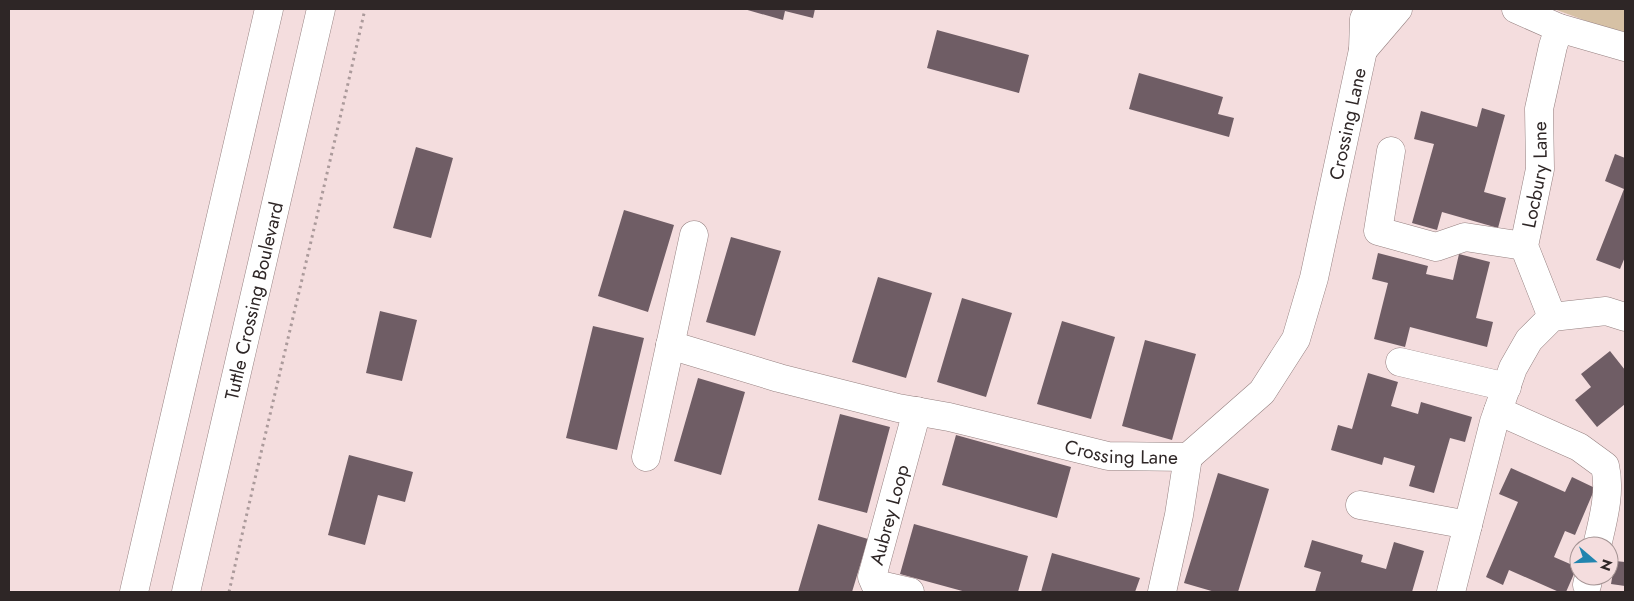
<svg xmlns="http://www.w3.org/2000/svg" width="1634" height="601" viewBox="0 0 1634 601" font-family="Jost,sans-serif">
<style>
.green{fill:#d6c1a5}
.building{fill:#6f5d65}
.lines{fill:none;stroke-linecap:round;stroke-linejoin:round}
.minor-casing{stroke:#958080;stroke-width:29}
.path{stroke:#ab9a9b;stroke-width:3;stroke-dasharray:2.5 4;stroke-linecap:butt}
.minor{stroke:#fff;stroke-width:28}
.labels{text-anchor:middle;stroke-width:5;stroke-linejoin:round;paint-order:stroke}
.street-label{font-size:19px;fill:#2e2626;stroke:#f4ddde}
</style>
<rect width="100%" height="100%" fill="#f4ddde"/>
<path class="green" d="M1554 9H1625V32H1616Z"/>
<path class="building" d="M744 9H815L813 18 785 11 783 20Z
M937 30 1029 55 1019 93 927 68Z
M1139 73 1223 97 1218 114 1234 118 1229 137 1129 109Z
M1482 108 1505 115 1484 192 1506 198 1498 228 1442 212 1437 230 1412 223 1434 144 1414 139 1421 111 1477 127Z
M416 147 453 158 431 238 393 228Z
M1615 154 1625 158V257L1620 269 1596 260 1624 189 1605 181Z
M624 210 674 225 648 312 598 296Z
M731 237 781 251 755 336 706 322Z
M1378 253 1428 266 1426 274 1453 280 1459 254 1490 262 1476 318 1493 322 1487 347 1410 327 1405 347 1374 339 1388 283 1372 279Z
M878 277 932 293 906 378 852 362Z
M962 298 1012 313 986 397 937 382Z
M380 311 417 320 402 381 366 373Z
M1062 321 1115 337 1091 419 1037 404Z
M593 326 644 338 617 450 566 438Z
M1145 340 1196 354 1172 440 1122 426Z
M1610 351 1625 370V404L1597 427 1575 400 1591 387 1581 374Z
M1368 373 1398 382 1391 406 1418 414 1421 402 1472 417 1465 442 1450 438 1434 493 1409 486 1415 466 1384 457 1382 465 1331 450 1338 425 1352 429Z
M698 378 745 392 721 475 674 461Z
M840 414 890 427 867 513 818 500Z
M956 435 1071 467 1057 518 942 485Z
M349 455 413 472 405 502 378 495 365 545 328 535Z
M1511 468 1565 492 1572 477 1595 488 1575 535 1565 531 1554 557 1577 567 1566 592H1559L1509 570 1503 585 1486 577 1518 502 1499 494Z
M1218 473 1269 489 1238 592H1215L1184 583Z
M818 524 868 539 852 592H798Z
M914 524 1028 556 1018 592H966L900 574Z
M1312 540 1363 555 1361 562 1386 569 1394 542 1424 551 1412 592H1315L1321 572 1304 567Z
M1052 553 1140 578 1135 592H1041Z
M1615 561 1625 562V586L1611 584Z"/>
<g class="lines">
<defs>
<g id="minor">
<path d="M1516 9 1559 28 1625 47"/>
<path d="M1363 50 1398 9"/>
<path d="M1391 151 1378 231 1436 247 1465 237 1524 246"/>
<path id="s1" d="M1552 317 1524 246 1540 169 1539 109 1553 46 1559 28"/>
<path id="s2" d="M670 345 779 378 898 408 949 417 1108 456 1188 457 1262 392 1296 339 1314 278 1363 50 1364 19 1369 9"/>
<path d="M1400 362 1507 387"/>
<path d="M1498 411 1579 447 1605 466C1611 492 1603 520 1597 546"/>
<path d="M646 457 694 235"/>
<path d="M1360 505 1468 525"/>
<path d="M1587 585 1589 576"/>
<path d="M134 592 269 9"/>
<path id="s3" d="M186 592 321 9"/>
<path id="s4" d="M910 592 875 584 872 577 917 411"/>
<path d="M1162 592 1179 515 1188 457"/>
<path d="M1451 592 1494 422 1513 368 1529 340 1552 317 1606 311 1625 317"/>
</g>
</defs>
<use href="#minor" class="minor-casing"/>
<path class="path" d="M229 592C273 397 321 204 365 9"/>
<use href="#minor" class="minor"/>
</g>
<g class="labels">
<g class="street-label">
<text dy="7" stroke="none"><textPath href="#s2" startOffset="915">Crossing Lane</textPath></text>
<text dy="7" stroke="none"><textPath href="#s1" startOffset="149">Locbury Lane</textPath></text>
<text dy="7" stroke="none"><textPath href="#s3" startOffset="299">Tuttle Crossing Boulevard</textPath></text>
<text dy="7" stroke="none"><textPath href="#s2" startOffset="465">Crossing Lane</textPath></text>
<text dy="7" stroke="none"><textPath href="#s4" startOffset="108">Aubrey Loop</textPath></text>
</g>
</g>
<rect width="1634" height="601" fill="none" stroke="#2e2626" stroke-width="20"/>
<g transform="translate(1594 561) rotate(109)"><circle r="24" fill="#f4ddde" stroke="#a59494"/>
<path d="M0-4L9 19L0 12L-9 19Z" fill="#2285af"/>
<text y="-8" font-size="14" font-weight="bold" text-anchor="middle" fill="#2e2626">N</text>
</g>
</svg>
